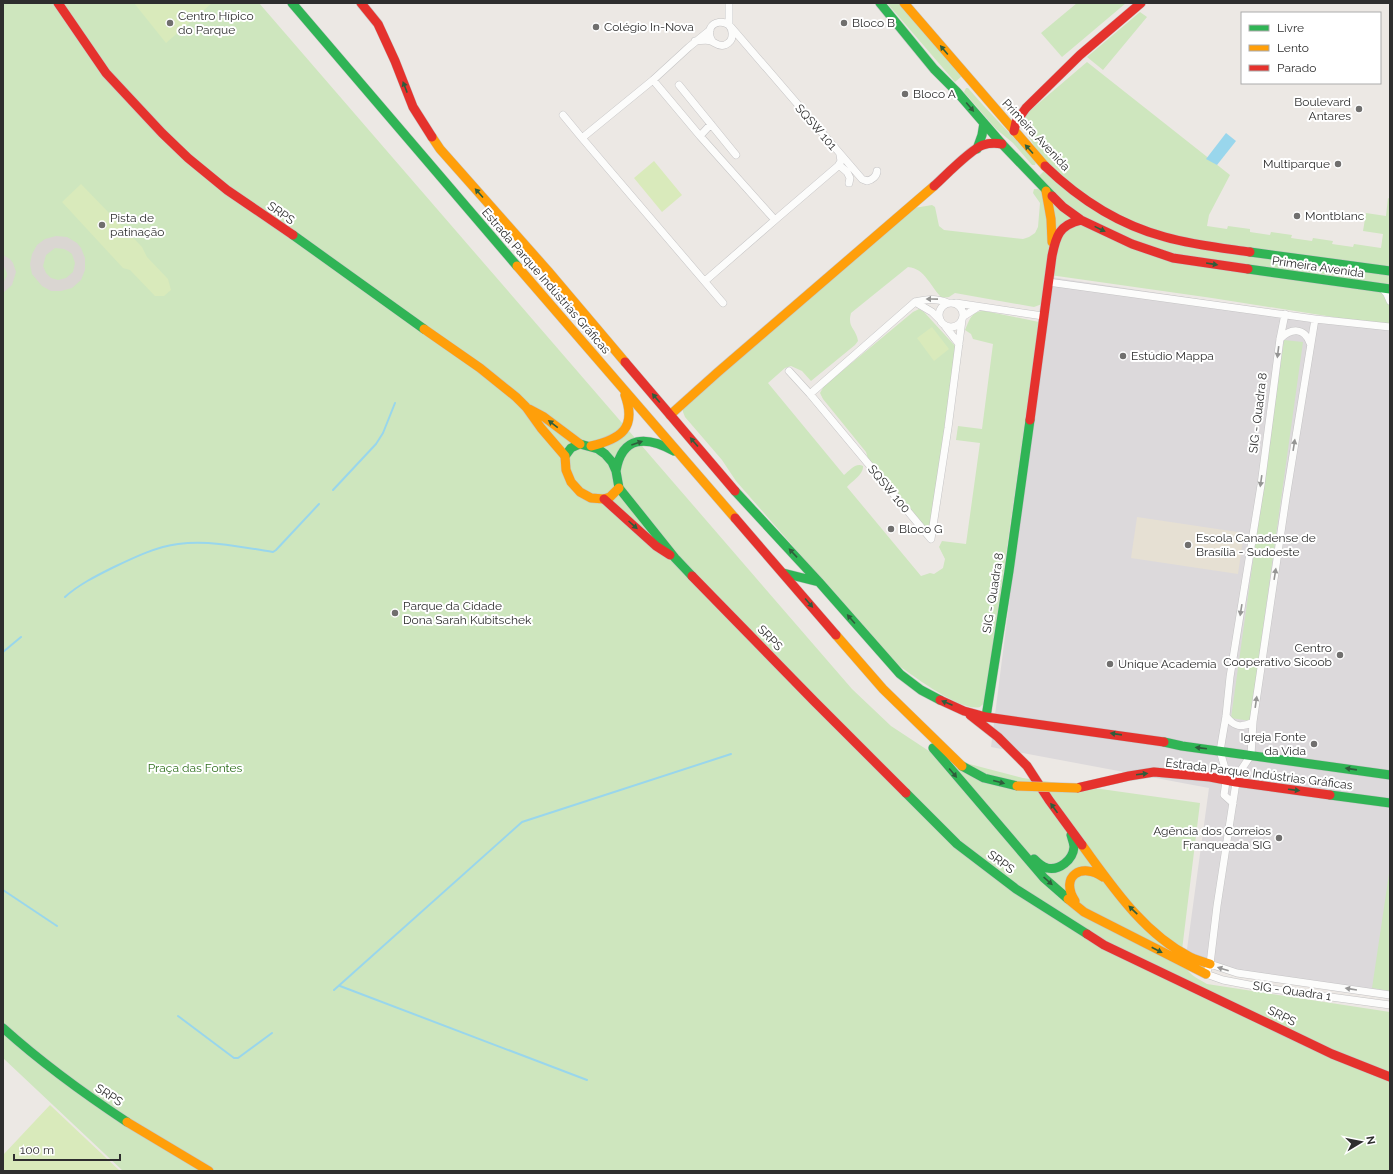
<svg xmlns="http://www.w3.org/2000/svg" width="1393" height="1174" viewBox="0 0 1393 1174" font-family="Raleway,sans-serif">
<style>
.industrial{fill:#dcd9db}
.education{fill:#e6e0d3}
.green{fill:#cee6be}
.pitch{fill:#d9eabb}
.plaza{fill:#dad6d2;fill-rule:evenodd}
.water{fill:#99d6ec}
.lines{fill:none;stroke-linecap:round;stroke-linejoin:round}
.stream{stroke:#99d6ec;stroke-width:2}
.street-casing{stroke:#c5c4c5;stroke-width:8}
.fast-casing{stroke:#c5c4c5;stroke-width:10}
.slow-casing{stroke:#c5c4c5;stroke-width:10}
.jam-casing{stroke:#c5c4c5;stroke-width:10}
.street{stroke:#fcfcfb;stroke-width:7}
.fast{stroke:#30b455;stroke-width:9}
.slow{stroke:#ff9f0a;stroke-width:9}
.jam{stroke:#e5322d;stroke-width:9}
.slow-bridge-casing{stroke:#c6c5c4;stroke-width:10;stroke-linecap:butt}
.slow-bridge{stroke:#ff9f0a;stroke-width:9}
.oneway{fill:#2f5d3c}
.oneway2{fill:#959594}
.poi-dot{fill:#706f6e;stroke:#fff;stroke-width:1.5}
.labels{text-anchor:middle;stroke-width:4;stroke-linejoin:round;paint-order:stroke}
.poi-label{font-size:12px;fill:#2e2e2e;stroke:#fff;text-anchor:start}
.street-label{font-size:12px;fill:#2e2e2e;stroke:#fff}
.park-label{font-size:12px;fill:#2c6e1b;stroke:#fff}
</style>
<rect width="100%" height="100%" fill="#ece8e4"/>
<path class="industrial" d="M1050 277 1390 327V994L1185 964 1209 788 991 747Z"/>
<path class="education" d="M1137 517 1244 533 1238 574 1131 558Z"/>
<path class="green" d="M3 3H259L852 689 891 726 935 755 1023 778 1200 803 1182 950C1185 972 1188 973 1207 984L1390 1012V1171H123L3 1058Z
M887 3H899L962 76 955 82Z
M1077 3H1126L1062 57 1041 33Z
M1140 12 1147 17 1103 70 1087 57Z
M1087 62 1230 175 1209 215 1207 226 1227 229 1228 226 1250 229V232L1270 235 1271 232 1292 235 1291 238 1312 241 1313 238 1333 241 1332 244 1353 247 1354 244 1381 248 1383 234 1363 231 1366 213 1386 216 1388 198 1390 199V326L1212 298 1050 275 1054 233 1039 176 1047 168 1019 120Z
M966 88H968C990 114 1014 137 1036 162L1035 165H1032L1013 143 996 129 964 92Z
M1034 189H1038L1043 193 1051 232 1042 304 1034 307 955 293 949 297 942 298C931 288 925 268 908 267L851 313C847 328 856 328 858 341L855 345 811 381 802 371 791 366 785 368 768 383 844 475C849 471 856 462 863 466 864 474 852 481 847 487L921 576 930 573 934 574 943 568 945 559 939 547 942 541 966 544 980 443 956 440 958 426 982 429 993 344 973 339 971 334 965 330C970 319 971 311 985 311L1039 322 985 703C983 704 981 706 980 707 962 713 909 673 894 662L736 481 722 460 685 417 683 412V407L914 208 932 205 935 207 939 226 944 230 1023 239 1029 237 1035 233 1038 227 1040 203 1033 193Z
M919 309 924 312 956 347 957 351 931 525 929 528 923 526 869 462 866 452 823 399 820 393 824 386 913 312Z
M1284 340 1303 342 1250 721 1231 718Z
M1390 867V991L1372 988Z"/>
<path class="pitch" d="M134 3H212L166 43Z
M654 161 682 195 662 212 634 178Z
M81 184 142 247 147 257 168 279 171 290 164 296H155L130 270 123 268 62 202Z
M932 327 949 349 934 361 917 338Z
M50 1105 120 1171H3V1155Z"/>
<path class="plaza" d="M56 236 67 237 77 243 81 248 85 258V270L81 280 72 288 61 291H51L42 286 32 274 30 264 32 254 37 245 45 239ZM55 248 64 249 68 251 72 254 75 263 73 272 66 278 58 280 51 278 46 273 43 266 46 255Z
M3 255 10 259 13 263 16 272 12 285 3 293V283L7 276V273L3 265Z"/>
<path class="water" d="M1226 133 1236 141 1217 165 1206 159Z"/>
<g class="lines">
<path class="stream" d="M333 490 376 444 383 433 395 403
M65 597C78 585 96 576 112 568 133 558 155 547 178 544 210 540 242 547 273 552L276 550 319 504
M3 652 21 637
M3 890 57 926
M340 986 587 1080
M334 990 522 822 731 754
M178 1016 234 1058H238L272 1033"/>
<defs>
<path id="street" d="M729 3V25
M731 27 862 179 867 181C872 180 877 176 877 171
M710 30 689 47 653 80 582 138 723 303
M695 41C700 41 706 39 711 41 716 43 718 47 725 45 729 43 732 40 732 36 735 15 700 19 712 41
M653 80 700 136 775 220 838 166 841 161 840 155
M679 85 736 155
M563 115 582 138
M700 136 711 124
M839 165 847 172 850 178 849 183
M705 281 775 220
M1048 282 1315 319 1390 327
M1382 288 1387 294 1390 301
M915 302 932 312 939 319
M939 315a12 12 0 1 1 24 0a12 12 0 1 1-24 0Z
M948 303C936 298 927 299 915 302L810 394 931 539 948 428 962 320
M956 303 1043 316
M964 316 978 307
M1315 319 1286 498 1253 722 1251 755 1237 776 1217 906 1210 964 1206 974 1223 980 1265 988 1390 1005
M945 326 959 344
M1280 339C1291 328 1304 327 1310 343
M789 371 810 394
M1226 716C1234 727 1241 728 1253 722
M1233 803 1224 795 1227 775 1220 751 1226 716 1230 677 1261 485 1280 339 1285 314
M1210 964 1237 973 1390 995"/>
<path id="fast" d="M292 3 517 266
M880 3 934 69 957 92 1002 144 1052 196
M977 149 982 135 984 123
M293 235 424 329
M1250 252 1390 271
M1248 269 1390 289
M565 456 571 448 580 444 598 449 605 454 612 462 616 471 619 488 675 558 692 576
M616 471C622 435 647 436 674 451
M735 491 819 582 900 674 921 690 940 700
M783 573 819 582
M986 717 1009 571 1030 420
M1164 742 1182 746 1390 775
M933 748 1044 878 1068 899
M962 766 984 778 1017 786
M906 793 957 844 1016 889 1087 934
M1330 795 1390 803
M1034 859C1038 863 1042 867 1047 868 1059 871 1073 860 1074 847 1074 843 1072 839 1071 835
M3 1028C42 1063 83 1093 127 1122"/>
<path id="slow" d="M904 3 1045 166
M432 137 440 149 548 271 625 362
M1046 191 1051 219 1052 242
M517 266 735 518
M424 329 480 368 516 397 526 407 541 428 565 456 566 470 571 482 580 492 591 498 604 499 610 497 619 488
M529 409 544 417 580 444
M670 415 718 372 934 186
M591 446C621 439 637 428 625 395
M836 635 883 689 962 766
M1082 845C1112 886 1143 933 1190 957 1196 960 1203 962 1210 964
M1068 899 1084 912 1206 974
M1075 901C1059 876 1082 862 1103 877
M127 1122 209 1171"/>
<path id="jam" d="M58 3 106 73 162 133 188 158 227 190 293 235
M361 3 378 24 395 61 413 107 432 137
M1014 131 1016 122 1026 108 1080 55 1141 3
M1045 166C1079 199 1120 225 1165 237 1193 245 1222 248 1250 252
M934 186C945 176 971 149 983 145 989 143 996 143 1002 144
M1052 196 1063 207 1081 220 1132 244 1173 258 1248 269
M625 362 735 491
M1030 420 1052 256C1056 236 1059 225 1081 220
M604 499 656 546 670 555
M735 518 836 635
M692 576 814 701 906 793
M940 700 964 711 986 717 1164 742
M970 715 998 737 1027 766 1049 800 1082 845
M1077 788 1129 776 1154 772 1210 777 1236 782 1330 795
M1087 934 1104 945 1332 1054 1390 1077"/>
</defs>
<use href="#street" class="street-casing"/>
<use href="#fast" class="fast-casing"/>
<use href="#slow" class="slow-casing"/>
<use href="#jam" class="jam-casing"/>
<use href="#street" class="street"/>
<use href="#fast" class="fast"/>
<use href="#slow" class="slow"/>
<use href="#jam" class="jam"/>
<defs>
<path id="slow-bridge" d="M1017 786 1077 788"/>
</defs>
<use href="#slow-bridge" class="slow-bridge-casing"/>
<use href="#slow-bridge" class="slow-bridge"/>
</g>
<defs><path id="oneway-solid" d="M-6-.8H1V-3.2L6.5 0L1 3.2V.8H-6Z"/></defs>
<g class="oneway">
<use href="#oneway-solid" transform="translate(944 50) rotate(-130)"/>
<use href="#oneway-solid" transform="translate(405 87) rotate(-111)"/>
<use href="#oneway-solid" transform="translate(970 107) rotate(50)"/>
<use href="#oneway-solid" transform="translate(1029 149) rotate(-132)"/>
<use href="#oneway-solid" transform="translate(479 193) rotate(-132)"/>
<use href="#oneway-solid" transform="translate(1100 229) rotate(26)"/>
<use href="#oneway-solid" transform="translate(1212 264) rotate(9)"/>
<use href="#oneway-solid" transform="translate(656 398) rotate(-130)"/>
<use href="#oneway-solid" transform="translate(553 424) rotate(-143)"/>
<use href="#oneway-solid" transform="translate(694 442) rotate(-131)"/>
<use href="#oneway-solid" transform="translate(637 443) rotate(-19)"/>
<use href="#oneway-solid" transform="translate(633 525) rotate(42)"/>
<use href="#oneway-solid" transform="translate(793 553) rotate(-133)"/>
<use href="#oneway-solid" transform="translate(809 603) rotate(49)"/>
<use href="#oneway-solid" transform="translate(851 619) rotate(-131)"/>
<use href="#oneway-solid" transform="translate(947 703) rotate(-157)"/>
<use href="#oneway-solid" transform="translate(1116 734) rotate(-172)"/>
<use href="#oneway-solid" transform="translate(1201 748) rotate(-173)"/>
<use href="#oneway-solid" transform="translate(1351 769) rotate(-172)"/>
<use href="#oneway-solid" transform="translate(953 773) rotate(50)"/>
<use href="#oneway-solid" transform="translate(1142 774) rotate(-7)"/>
<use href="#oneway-solid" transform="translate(999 782) rotate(15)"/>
<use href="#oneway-solid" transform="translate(1294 790) rotate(7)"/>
<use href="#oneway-solid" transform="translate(1054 808) rotate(-126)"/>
<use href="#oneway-solid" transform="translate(1048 881) rotate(42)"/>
<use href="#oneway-solid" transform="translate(1133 910) rotate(-136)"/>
<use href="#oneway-solid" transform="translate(1157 950) rotate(27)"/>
</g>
<g class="oneway2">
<use href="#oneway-solid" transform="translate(932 299) rotate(-179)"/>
<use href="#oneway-solid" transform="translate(1278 352) rotate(97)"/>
<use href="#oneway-solid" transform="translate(1294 445) rotate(-81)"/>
<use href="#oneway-solid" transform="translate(1261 481) rotate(98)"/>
<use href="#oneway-solid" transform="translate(1275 574) rotate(-81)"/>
<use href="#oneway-solid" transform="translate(1241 610) rotate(99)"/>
<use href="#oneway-solid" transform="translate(1256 702) rotate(-82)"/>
<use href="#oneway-solid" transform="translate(1223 969) rotate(-162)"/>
<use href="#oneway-solid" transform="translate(1351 989) rotate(-171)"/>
</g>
<g class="poi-dot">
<circle cx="170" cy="23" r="4"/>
<circle cx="844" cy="23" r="4"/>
<circle cx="596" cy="27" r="4"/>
<circle cx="905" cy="94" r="4"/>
<circle cx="1359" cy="109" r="4"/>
<circle cx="1338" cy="164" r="4"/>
<circle cx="1297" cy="216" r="4"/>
<circle cx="102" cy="225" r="4"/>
<circle cx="1123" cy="356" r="4"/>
<circle cx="891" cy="529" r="4"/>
<circle cx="1188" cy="545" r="4"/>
<circle cx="395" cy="613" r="4"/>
<circle cx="1340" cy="655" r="4"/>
<circle cx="1110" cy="664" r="4"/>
<circle cx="1314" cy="744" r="4"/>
<circle cx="1279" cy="838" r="4"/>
</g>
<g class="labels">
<g class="poi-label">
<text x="178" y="20">Centro Hípico<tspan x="178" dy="14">do Parque</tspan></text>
<text x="852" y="27">Bloco B</text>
<text x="604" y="31">Colégio In-Nova</text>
<text x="913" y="98">Bloco A</text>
<text x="1351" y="106" text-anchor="end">Boulevard<tspan x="1351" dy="14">Antares</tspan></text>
<text x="1330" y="168" text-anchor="end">Multiparque</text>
<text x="1305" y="220">Montblanc</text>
<text x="110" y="222">Pista de<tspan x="110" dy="14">patinação</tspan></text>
<text x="1131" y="360">Estúdio Mappa</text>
<text x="899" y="533">Bloco G</text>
<text x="1196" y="542">Escola Canadense de<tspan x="1196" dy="14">Brasília - Sudoeste</tspan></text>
<text x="403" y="610">Parque da Cidade<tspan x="403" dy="14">Dona Sarah Kubitschek</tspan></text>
<text x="1332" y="652" text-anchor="end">Centro<tspan x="1332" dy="14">Cooperativo Sicoob</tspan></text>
<text x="1118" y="668">Unique Academia</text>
<text x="1306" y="741" text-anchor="end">Igreja Fonte<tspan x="1306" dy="14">da Vida</tspan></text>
<text x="1271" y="835" text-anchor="end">Agência dos Correios<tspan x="1271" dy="14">Franqueada SIG</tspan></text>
</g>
<g class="street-label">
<text transform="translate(816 127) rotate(49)" y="4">SQSW 101</text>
<text transform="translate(1036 135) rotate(47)" y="4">Primeira Avenida</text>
<text transform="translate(281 213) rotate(35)" y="4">SRPS</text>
<text transform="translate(1318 267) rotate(8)" y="4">Primeira Avenida</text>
<text transform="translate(546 281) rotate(49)" y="4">Estrada Parque Indústrias Gráficas</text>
<text transform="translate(1258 413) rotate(-83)" y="4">SIG - Quadra 8</text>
<text transform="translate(889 489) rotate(50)" y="4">SQSW 100</text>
<text transform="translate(993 593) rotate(-81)" y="4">SIG - Quadra 8</text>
<text transform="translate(770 638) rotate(46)" y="4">SRPS</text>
<text transform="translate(1259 774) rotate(7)" y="4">Estrada Parque Indústrias Gráficas</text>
<text transform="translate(1001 862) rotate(37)" y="4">SRPS</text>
<text transform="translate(1292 991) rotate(8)" y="4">SIG - Quadra 1</text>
<text transform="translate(1282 1016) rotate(26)" y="4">SRPS</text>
<text transform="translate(109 1095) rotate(33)" y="4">SRPS</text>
</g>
<g class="park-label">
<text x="195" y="772">Praça das Fontes</text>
</g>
</g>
<rect width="1393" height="1174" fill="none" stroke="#2e2e2e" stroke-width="8"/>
<rect x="1241" y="12" width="140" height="72" fill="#ffffff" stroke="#ababab"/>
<rect x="1249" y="25" width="20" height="6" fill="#30b455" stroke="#ababab"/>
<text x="1277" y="32" font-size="12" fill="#2e2e2e">Livre</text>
<rect x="1249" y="45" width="20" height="6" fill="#ff9f0a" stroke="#ababab"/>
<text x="1277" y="52" font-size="12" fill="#2e2e2e">Lento</text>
<rect x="1249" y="65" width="20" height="6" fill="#e5322d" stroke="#ababab"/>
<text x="1277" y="72" font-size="12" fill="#2e2e2e">Parado</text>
<g transform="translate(1361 1142) rotate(80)" stroke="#ffffff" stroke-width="3" paint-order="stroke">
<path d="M0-3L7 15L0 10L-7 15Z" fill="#2e2e2e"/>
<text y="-6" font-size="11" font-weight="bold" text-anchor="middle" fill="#2e2e2e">N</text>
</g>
<path d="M14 1154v6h106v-6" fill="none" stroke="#2e2e2e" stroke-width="2"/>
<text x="20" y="1154" font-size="12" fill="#2e2e2e" stroke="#ffffff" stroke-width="3" paint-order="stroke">100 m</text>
</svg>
